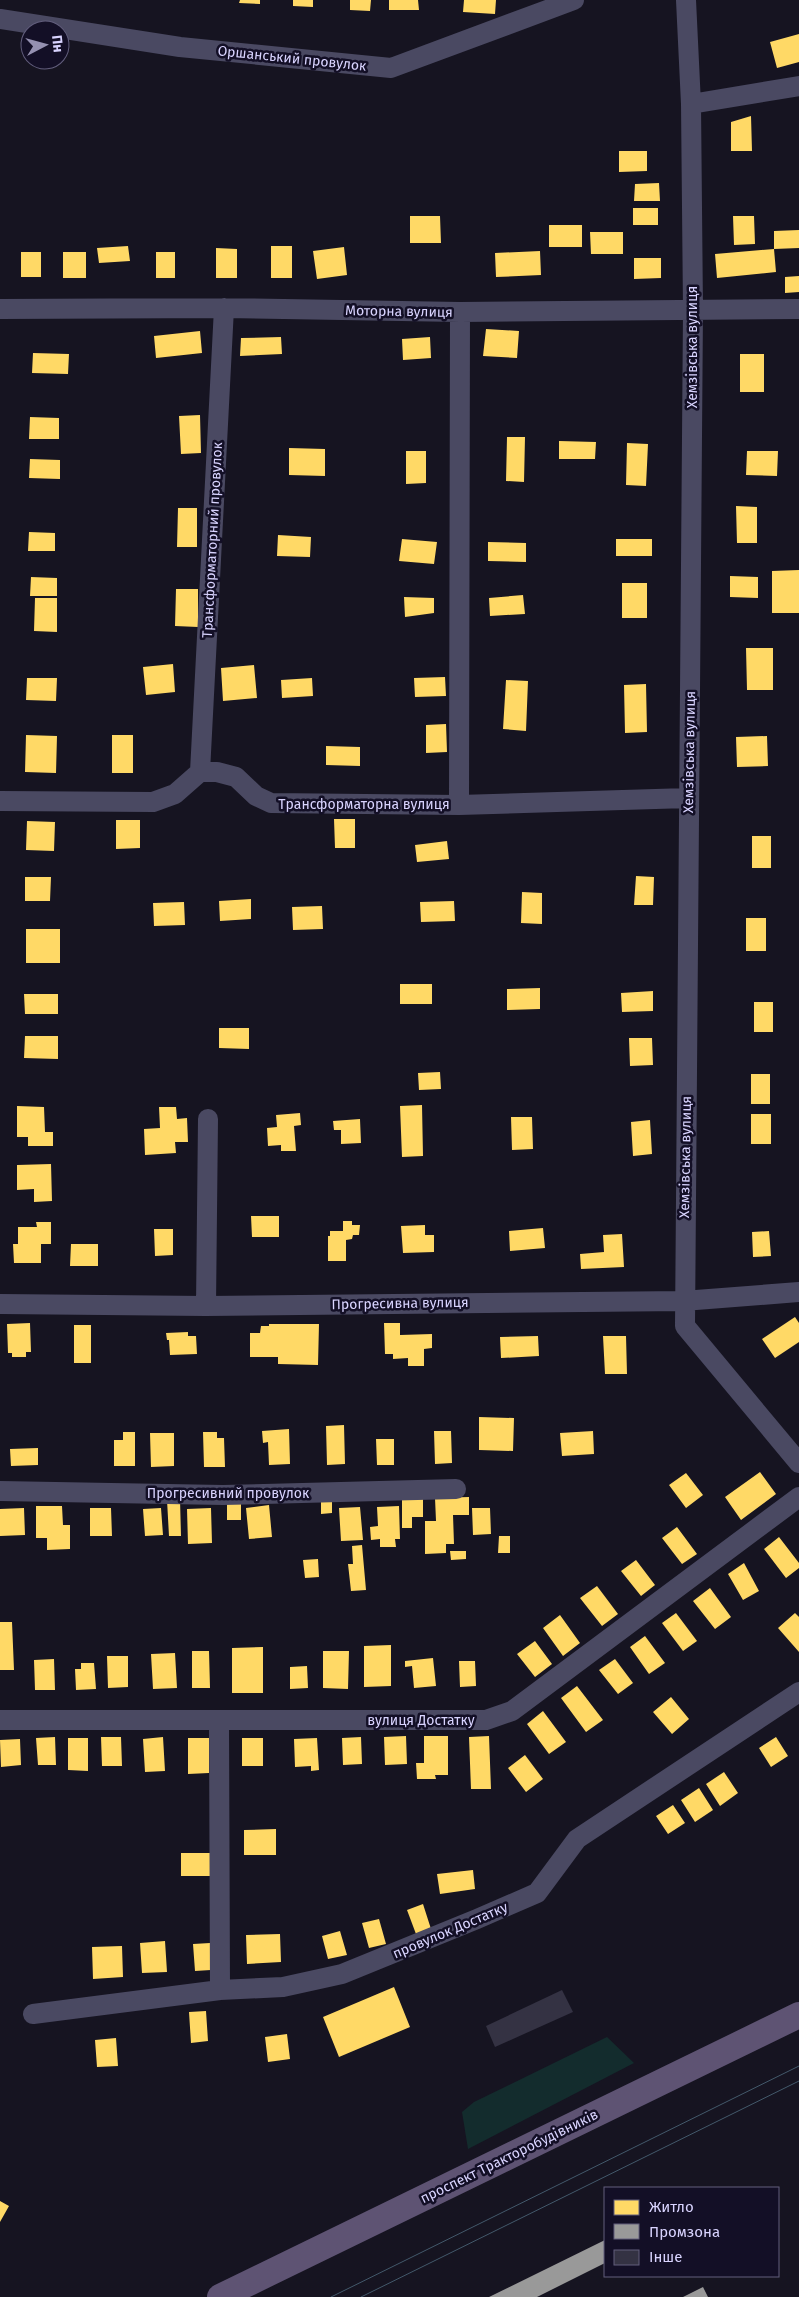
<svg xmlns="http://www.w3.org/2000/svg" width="799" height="2297" viewBox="0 0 799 2297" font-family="'Fira Sans',sans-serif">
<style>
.green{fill:#132c2d}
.homes{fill:#ffd966}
.industry{fill:#999}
.building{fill:#343243}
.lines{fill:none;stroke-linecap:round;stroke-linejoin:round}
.minor{stroke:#4a4962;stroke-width:20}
.major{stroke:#5e5373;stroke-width:26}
.tram{stroke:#43596b;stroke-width:1}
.labels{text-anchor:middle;stroke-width:5;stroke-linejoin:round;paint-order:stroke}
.street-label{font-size:14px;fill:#d9d4ff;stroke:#130f26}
</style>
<rect width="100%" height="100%" fill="#161421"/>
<path class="green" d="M607 2037 634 2063 468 2149 462 2112 474 2102Z"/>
<path class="homes" d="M240 0H260V4L239 3Z
M293 0H313V7L293 6Z
M350 0H371L370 11 350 10Z
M389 0H418L419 10H389Z
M464 0H496L495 14 463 12Z
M799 34V62L777 68 770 42Z
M751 116 752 151H731V122Z
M619 151H647V171L619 172Z
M659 183 660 201H634L635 184Z
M633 208H658V225H633Z
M410 216H440L441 243H410Z
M733 216H754L755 244 734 245Z
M549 225H582V247H549Z
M799 230V248L774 249V231Z
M590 232H623V254H591Z
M128 246 130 261 99 263 97 248Z
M271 246H292V278H271Z
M344 247 347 275 317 279 313 251Z
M216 248 237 249V278H216Z
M774 249 776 272 717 278 715 254Z
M540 251 541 275 496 277 495 253Z
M21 252H41V277H21Z
M63 252H86V278H63Z
M156 252H175V278H156Z
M634 258H661V278L634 279Z
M799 276V292L785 293V277Z
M486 329 519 331 517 358 483 356Z
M200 331 202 353 156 358 154 336Z
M281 337 282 354 240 356 241 338Z
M430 337 431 358 403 360 402 339Z
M33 353 69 354 68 374 32 373Z
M740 354H764V392H740Z
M200 415 201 453 181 454 179 416Z
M30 417 59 418V439H29Z
M507 437H525L524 482 506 481Z
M559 441 596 442 595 459H559Z
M627 443 648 444 646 486 626 485Z
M289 448 325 449V476L289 475Z
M406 451H426V483L406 484Z
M747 451H778L777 476 746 475Z
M30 459 60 460V479L29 478Z
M736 506 757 507V543H737Z
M178 508H197V547H177Z
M29 532 55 533V551H28Z
M278 535 311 537 310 557 277 556Z
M402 539 437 542 434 564 399 561Z
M616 539H652V556H616Z
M488 542 526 543V562L488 561Z
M799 570V613H772V571Z
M730 576 758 577V598L730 597Z
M31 577 57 578V596H30Z
M622 583H647V618H622Z
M176 589H198V627L175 626Z
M523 595 525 614 490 616 489 598Z
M404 597 434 598V613L405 617Z
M35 598H57V632L34 631Z
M746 648H773V690H747Z
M173 664 175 692 146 695 143 667Z
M254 665 257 698 223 701 221 668Z
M445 677 446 696 415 697 414 678Z
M27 678H57L56 701 26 700Z
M312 678 313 696 282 698 281 680Z
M506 680 528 681 526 731 503 729Z
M646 684 647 732 625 733 624 685Z
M446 724 447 752 426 753V725Z
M26 735 57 736 56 773 25 772Z
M112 735H133V773H112Z
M767 736 768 766 737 767 736 737Z
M326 746 360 747V766L326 765Z
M334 819H355V848H335Z
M116 820H140V848L116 849Z
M27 821 55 822 54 851 26 850Z
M752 836H771V868H752Z
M447 841 449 859 417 862 415 845Z
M636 876 654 877 653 905H634Z
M25 877H51L50 901H25Z
M522 892 542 893V924L521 923Z
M251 899V919L220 921 219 901Z
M454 901 455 921 421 922 420 902Z
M184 902 185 925 154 926 153 903Z
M322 906 323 929 293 930 292 907Z
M746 918H766V951H746Z
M26 929H60V963H26Z
M400 984H432V1004H400Z
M540 988V1009L507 1010V989Z
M653 991V1011L622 1012 621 993Z
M24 994H58V1014H25Z
M754 1002H773V1032H754Z
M219 1028H249V1049L219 1048Z
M25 1036H58V1059L24 1058Z
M629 1038H652L653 1065 630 1066Z
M440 1072 441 1089 419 1090 418 1073Z
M751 1074H770V1104H751Z
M422 1105 423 1156 402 1157 400 1106Z
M17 1106 44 1107 45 1132H53V1146H28V1137H17Z
M159 1107H176L177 1119 187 1118 188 1142H175L176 1153 145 1155 144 1129 160 1128Z
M300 1113 301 1125 294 1126 296 1151H281V1145L268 1146 267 1128 277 1127 276 1115Z
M751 1114H771V1144H751Z
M511 1117H532L533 1149 512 1150Z
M360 1119 361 1143 341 1144V1130H334L333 1121Z
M650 1120 652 1154 633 1156 631 1122Z
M51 1164 52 1201 34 1202V1189L17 1190V1165Z
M251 1216H279V1237H252Z
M343 1221H352V1225H360L359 1235H353L352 1239 346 1240V1261H328V1236H330V1231H343Z
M36 1222H51V1244H41V1263H14L13 1244H18V1227H37Z
M425 1225V1235H434V1252L403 1253 401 1226Z
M543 1228 545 1248 510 1251 509 1231Z
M154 1229H173V1255L155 1256Z
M769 1231 771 1256 753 1257 752 1232Z
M622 1234 624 1267 581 1269 580 1254 604 1252 603 1235Z
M71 1244H98V1266H70Z
M795 1317 799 1323V1342L775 1358 762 1339Z
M30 1323 31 1352H26V1357H12V1353H8L7 1324Z
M384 1323H400V1335L432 1334V1348L424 1349V1366H408V1358L393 1359V1354H385Z
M269 1324H319L318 1365 278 1364V1357H250V1333H260L261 1326H269Z
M74 1325H91V1363H74Z
M188 1332V1336H196L197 1354 170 1355 169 1340H167L166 1333Z
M538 1336 539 1356 501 1358 500 1337Z
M603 1336H626L627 1374H605Z
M479 1417 514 1418 513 1451 479 1450Z
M344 1425 345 1464 327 1465 326 1426Z
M289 1429 290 1464 269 1465 268 1442 263 1443 262 1431Z
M434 1431H451L452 1463 435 1464Z
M593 1431 594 1454 562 1456 560 1433Z
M123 1432H135V1466H114V1440H123Z
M203 1432H217V1438H224L225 1467H204Z
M150 1433H174V1466L151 1467Z
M376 1439H394V1465H377Z
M38 1448V1465L11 1466 10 1449Z
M760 1472 776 1494 741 1520 725 1497Z
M686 1473 703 1495 686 1508 669 1485Z
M469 1497V1515H453L454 1544H446V1553L425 1554V1521H436L435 1498Z
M402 1498H423V1517H412V1528H402Z
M180 1499 181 1536H169L167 1500Z
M227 1499H241V1520H227Z
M321 1499H332V1513L321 1514Z
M269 1505 272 1537 249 1539 246 1508Z
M36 1506H62L63 1525H70V1549L47 1550V1538H36Z
M399 1506 400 1539H395L396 1547H380V1539L371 1540 370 1527 378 1526 377 1507Z
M360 1507 363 1540 341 1541 339 1508Z
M24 1508 25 1535 0 1536V1509Z
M90 1508H111L112 1536H90Z
M161 1508 163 1535 145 1536 143 1509Z
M211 1508 212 1543 188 1544 187 1509Z
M472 1508H490L491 1534 473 1535Z
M677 1527 697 1554 682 1564 662 1538Z
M499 1536H510V1553H498Z
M779 1537 799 1563V1568L786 1578 764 1549Z
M362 1545 366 1590 351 1591 348 1564H353L352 1546Z
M450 1551H466V1559L451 1560Z
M318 1559 319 1577 305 1578 303 1560Z
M636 1560 655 1585 641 1596 621 1571Z
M744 1563 759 1591 743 1600 728 1574Z
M597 1586 618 1614 602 1626 580 1598Z
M710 1588 731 1617 715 1629 693 1601Z
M676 1613 697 1641 683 1651 662 1623Z
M795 1613 799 1617V1652L778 1628Z
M560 1615 580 1643 563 1656 543 1628Z
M0 1622H12L14 1670H0Z
M645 1636 665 1663 649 1674 630 1647Z
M535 1641 552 1664 535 1677 517 1654Z
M391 1645V1686L364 1687V1646Z
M263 1647V1693H232V1648Z
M192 1651H209L210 1688H192Z
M323 1651H349L348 1689 323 1688Z
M175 1653 177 1688 153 1689 151 1654Z
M107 1656H128V1687L108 1688Z
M433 1658 436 1686 414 1688 412 1666 405 1667V1661Z
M54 1659 55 1690H35L34 1660Z
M615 1659 633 1683 618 1694 599 1670Z
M459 1661H475L476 1686 460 1687Z
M81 1663H94L96 1689 76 1690 75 1669H81Z
M307 1666 308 1688 290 1689V1667Z
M577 1686 603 1720 586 1732 561 1698Z
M671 1697 689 1719 672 1734 653 1712Z
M543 1711 566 1742 549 1754 527 1724Z
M406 1736 407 1764 385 1765 384 1737Z
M424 1736H448V1775H435L436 1779H417L416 1763H424Z
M489 1736 491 1789H471L469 1737Z
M55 1737 56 1765H38L36 1738Z
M101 1737H121L122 1766H102Z
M163 1737 165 1771 145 1772 143 1739Z
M361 1737 362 1764 343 1765 342 1738Z
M776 1737 788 1756 771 1767 759 1748Z
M68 1738H88V1771L68 1770Z
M188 1738H209V1773L188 1774Z
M242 1738H263V1766H242Z
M317 1738 319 1770 311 1771V1766L295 1767 294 1739Z
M20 1739 21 1765 1 1767 0 1740Z
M525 1755 543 1779 526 1792 508 1768Z
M724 1772 738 1793 720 1806 706 1784Z
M699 1788 713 1810 695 1822 681 1800Z
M673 1805 685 1823 668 1834 656 1816Z
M276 1829V1855H244V1830Z
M181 1853H210V1876H181Z
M473 1870 475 1889 440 1894 437 1874Z
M423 1904 431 1929 416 1934 407 1910Z
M379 1919 386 1944 369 1948 362 1923Z
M340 1931 347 1955 328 1959 322 1936Z
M280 1934 281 1962 247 1964 246 1935Z
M165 1941 167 1972 142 1973 140 1943Z
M210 1943 211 1970 195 1971 193 1944Z
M122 1946 123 1977 93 1979 92 1947Z
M394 1987 410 2027 339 2057 323 2017Z
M206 2011 208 2041 191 2043 189 2012Z
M287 2034 290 2059 268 2062 265 2037Z
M116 2038 118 2066 97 2067 95 2040Z
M0 2201 9 2206 0 2222Z"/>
<path class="industry" d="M605 2240V2263L537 2297H489Z
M703 2287 708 2297H683Z"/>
<path class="building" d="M562 1990 573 2012 495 2047 486 2026Z"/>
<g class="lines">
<path class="minor" d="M686 0 691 104 693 310 685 1326 799 1463
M0 19 180 47 391 68 574 0
M691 104 799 86
M0 309 224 308 460 312 799 309
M200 772 224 308
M0 801 153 802 175 794 200 772H217L236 777 256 796 271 803 459 805 688 798
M459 805 460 312
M0 1304 206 1306 683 1301 799 1292
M206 1306 208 1119
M0 1491 223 1495 456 1489
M0 1720H486L512 1711 799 1497
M219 1720 220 1990
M33 2014 220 1990 283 1987 342 1974 477 1919 537 1893 577 1839 799 1692"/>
<path class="major" d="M220 2297 799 2015"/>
<path class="tram" d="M331 2297 799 2066
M361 2297 799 2081"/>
</g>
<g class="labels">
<g class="street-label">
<text transform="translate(292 58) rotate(6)" y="5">Оршанський провулок</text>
<text transform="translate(399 311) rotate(1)" y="5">Моторна вулиця</text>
<text transform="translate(692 347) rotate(-90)" y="5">Хемзівська вулиця</text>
<text transform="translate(212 540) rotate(-87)" y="5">Трансформаторний провулок</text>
<text transform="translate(689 752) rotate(-89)" y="5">Хемзівська вулиця</text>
<text x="364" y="809">Трансформаторна вулиця</text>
<text transform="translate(685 1157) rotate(-89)" y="5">Хемзівська вулиця</text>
<text transform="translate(400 1303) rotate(-1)" y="5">Прогресивна вулиця</text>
<text x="228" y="1498">Прогресивний провулок</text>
<text x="421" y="1725">вулиця Достатку</text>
<text transform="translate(450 1930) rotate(-23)" y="5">провулок Достатку</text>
<text transform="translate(509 2156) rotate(-26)" y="5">проспект Тракторобудівників</text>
</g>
</g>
<rect x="604" y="2187" width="175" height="90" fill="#130f26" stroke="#625e7d"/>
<rect x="614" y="2200" width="25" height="15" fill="#ffd966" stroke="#625e7d"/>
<text x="649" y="2212" font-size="15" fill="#d9d4ff">Житло</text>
<rect x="614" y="2224" width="25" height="15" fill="#999999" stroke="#625e7d"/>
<text x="649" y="2237" font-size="15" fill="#d9d4ff">Промзона</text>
<rect x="614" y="2250" width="25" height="15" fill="#343243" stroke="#625e7d"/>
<text x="649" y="2262" font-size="15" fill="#d9d4ff">Інше</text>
<g transform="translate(45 45) rotate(84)"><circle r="24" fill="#130f26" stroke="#625e7d"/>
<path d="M0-4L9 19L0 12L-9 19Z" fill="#9591b1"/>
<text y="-8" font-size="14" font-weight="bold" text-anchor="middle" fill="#d9d4ff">Пн</text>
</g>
</svg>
